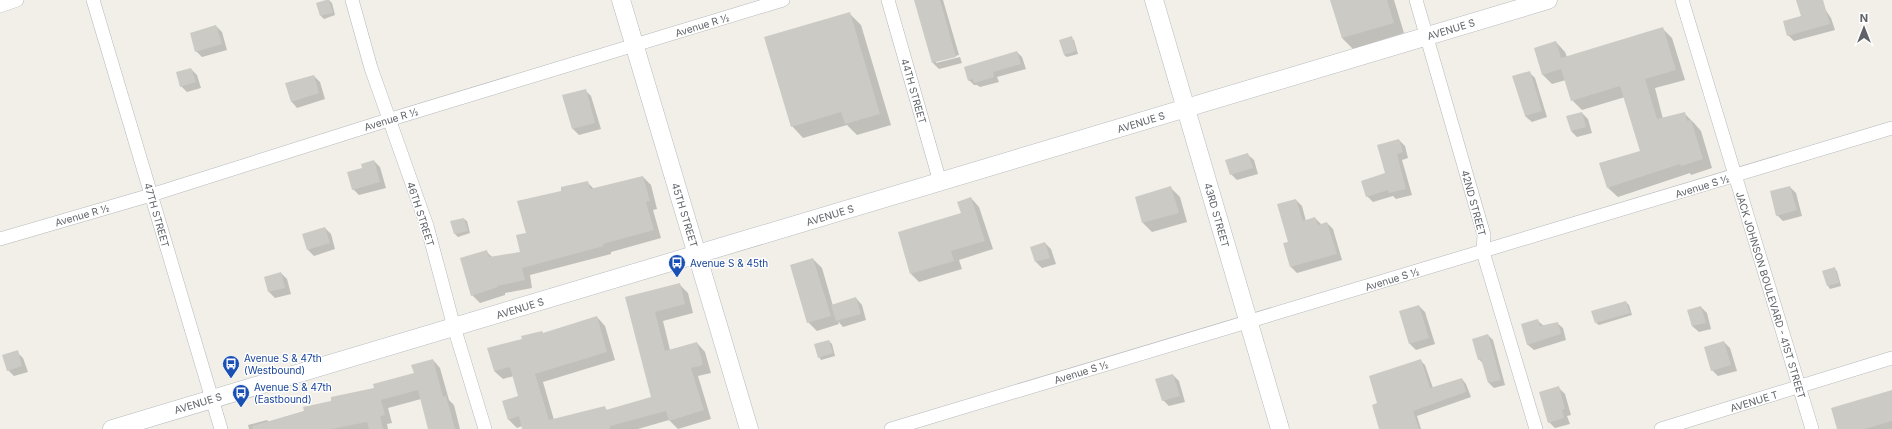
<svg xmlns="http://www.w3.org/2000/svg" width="1892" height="429" viewBox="0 0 1892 429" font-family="Inter,sans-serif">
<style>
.shadow{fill:#0003}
.building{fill:#cccac5}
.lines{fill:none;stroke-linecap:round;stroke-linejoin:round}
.street-casing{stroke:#b5b8bc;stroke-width:14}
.secondary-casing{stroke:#b6babf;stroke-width:19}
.street{stroke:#fff;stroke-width:13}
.secondary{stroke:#fff;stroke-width:18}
.labels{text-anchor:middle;stroke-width:3;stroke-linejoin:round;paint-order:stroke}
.street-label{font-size:10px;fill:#5f6368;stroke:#fff}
.transit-label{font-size:10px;fill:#164399;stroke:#fff;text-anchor:start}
</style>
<rect width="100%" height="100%" fill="#f1efe8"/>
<path class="shadow" d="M329 0 332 3 335 15 324 19 321 16Z
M915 0H943L959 55 936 61V63L960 57 962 63 939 69 933 63Z
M1331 0H1394L1404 33 1353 49 1342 38Z
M1797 0H1819L1831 18 1835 30 1794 41 1788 35 1802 17Z
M849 13 861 25 891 125 857 135 847 125 803 138 792 126Z
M216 26 222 32 227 50 202 57 196 51Z
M1663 29 1672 38 1685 80 1655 88 1663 119 1684 113 1694 123 1701 131 1712 168 1691 175 1690 173 1618 197 1608 188 1642 151 1625 97 1582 110 1572 100 1566 80 1552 84 1542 74 1556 42 1565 52 1567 57Z
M1071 38 1074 40 1078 54 1067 57 1064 55Z
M1017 52 1022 57 1026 69 997 77 999 82 980 87 977 85H974L969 80Z
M191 69 197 75 201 88 187 92 181 86Z
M1529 72 1535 78 1547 117 1532 122 1525 116Z
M314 76 320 82 325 99 297 108 291 101Z
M585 90 591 96 601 129 579 135 573 129Z
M1582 113 1588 119 1592 133 1577 137 1571 131Z
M1399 140 1405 146 1408 158 1402 160 1412 195 1396 199 1393 196 1373 202 1367 196 1387 173Z
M1247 154 1254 160 1258 174 1237 180 1231 174Z
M374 161 380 167 386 188 359 195 353 189 363 168Z
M643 177 651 185 657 209 653 210 661 238 611 252V254L530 275 532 288 505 293V295L480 303 472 295 486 251 493 258 521 253 527 233 563 191 587 182 594 189Z
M1790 187 1796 193 1802 216 1783 221 1777 215Z
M1171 188 1180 197 1187 222 1152 232 1143 223Z
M971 198 979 207 993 249 959 260 962 269 919 282 911 274 962 214Z
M1296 200 1302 206 1306 221 1315 218 1322 225 1327 223 1333 229 1342 260 1297 273 1291 267 1284 244 1289 242Z
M464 219 467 221 470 233 458 237 455 234 452 222Z
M325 228 331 234 335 249 314 256 308 250Z
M1045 243 1051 249 1056 264 1042 268 1036 262 1032 248Z
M813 259 822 268 833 306 856 298 862 305 866 320 843 327 838 321 839 324 817 331 808 322Z
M1834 268 1837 271 1841 286 1830 289 1828 286 1823 271Z
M281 273 287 279 291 294 275 298 269 292 265 277Z
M679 284 688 293 693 313 663 321 670 350 697 343 705 352 711 373 698 376 711 419 678 429 669 420 638 429H523L522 426 517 428 508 419 519 397 514 376 503 379 494 371 544 334 597 317 605 326 615 360 543 382 554 420 604 407 608 411 652 398 626 298Z
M1626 302 1629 305 1632 315 1599 325 1596 323Z
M1419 306 1425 312 1435 344 1416 350 1410 344 1400 312Z
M1701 307 1707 313 1711 329 1699 332 1692 326 1688 311Z
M1538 321 1544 326 1557 323 1563 328 1566 340 1534 350 1528 345 1523 325Z
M1488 335 1493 340 1505 385 1494 388 1489 383 1484 365 1479 359Z
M829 341 832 344 835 356 821 360 819 357Z
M1724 342 1730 348 1737 371 1718 376 1712 370Z
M17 352 23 358 28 372 14 376 8 370Z
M433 360 440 368 449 400 454 405 460 429H429L421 399 388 408 392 423 387 424 388 429H249L248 425 267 420 269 422 375 389 415 374Z
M1420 360 1425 365 1433 388 1462 379 1466 384 1471 397 1417 416 1421 429H1380L1378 404Z
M1173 375 1179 381 1185 402 1169 406 1163 400Z
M1559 388 1565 394 1571 415 1567 416 1570 424 1555 428 1549 422Z
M1892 391V429H1838Z"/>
<path class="building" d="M326 0H329L333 13 320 16 316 3Z
M914 0H940L956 57 932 63Z
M1330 0H1387L1394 23 1342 38Z
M1796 0H1823L1830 24 1787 36 1783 21 1801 16Z
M850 12 880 114 845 124 841 112 791 127 764 37Z
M216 25 222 44 195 52 190 33Z
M1663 27 1676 70 1645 79 1657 119 1685 112 1687 121 1691 120 1703 159 1681 166 1680 164 1607 188 1599 163 1640 151 1620 86 1571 101 1561 69 1542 75 1534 48 1556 41 1561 58Z
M1072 36 1076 51 1064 55 1059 40Z
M1017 51 1021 64 993 72 994 77 974 83 973 79 968 81 964 67Z
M191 68 196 82 180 87 176 72Z
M1530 71 1542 111 1525 116 1512 76Z
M314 75 319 93 291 102 285 83Z
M586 89 595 123 572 129 562 95Z
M1582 112 1586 127 1571 131 1566 116Z
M1399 139 1403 152 1397 154 1406 189 1389 193 1388 190 1366 197 1361 181 1385 173 1377 145Z
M1248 153 1253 168 1230 175 1225 160Z
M374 160 380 182 352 190 347 172 362 168 361 164Z
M643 176 650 201 646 202 654 230 603 244 604 246 522 268 525 280 497 286 498 287 471 296 460 258 487 250 489 257 520 252 516 235 526 233 517 201 561 191V187L588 181 590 189Z
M1171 186 1179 213 1142 223 1135 197Z
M1790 186 1797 210 1776 216 1770 191Z
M971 197 985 241 951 251 954 261 910 274 898 232 961 213 957 202Z
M1296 199 1303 221 1315 217 1318 225 1327 222 1337 254 1290 267 1283 243 1288 242 1277 204Z
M464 218 468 231 454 234 450 221Z
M325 227 330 243 307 250 302 234Z
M1045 242 1050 258 1035 262 1030 247Z
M813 258 831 316 807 323 790 265Z
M1835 267 1839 283 1827 286 1822 271Z
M281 272 285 288 268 292 264 277Z
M680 283 685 304 655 312 665 351 697 342 703 365 691 368 704 410 669 421 666 411 610 426V429H522L519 416 508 420 502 401 518 396 510 367 494 371 487 348 522 339 521 336 542 331 543 333 597 316 607 352 535 374 549 420 605 406 606 410 651 397 625 297Z
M856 297 861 314 836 321 831 305Z
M1626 301 1630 313 1595 323 1591 311Z
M1419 305 1429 338 1409 344 1399 311Z
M1701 306 1706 323 1692 326 1687 310Z
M1538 319 1540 326 1558 322 1561 334 1527 345 1521 324Z
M1488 334 1501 380 1488 383 1481 359 1478 360 1472 339Z
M829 340 833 353 818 358 814 344Z
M1724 341 1731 365 1711 371 1704 347Z
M18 350 22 366 7 371 2 355Z
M433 359 443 397 446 396 455 429H428L418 390 381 400 385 415 380 416 383 429H369L367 422 331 429H253L252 426 304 411 303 407 331 401V397L374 388 373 384 414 373 411 365Z
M1421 359 1430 388 1462 378 1466 392 1413 411 1419 429H1379L1372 405 1377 403 1369 376Z
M1173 374 1180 396 1162 401 1155 379Z
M1559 386 1565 409 1562 410 1564 418 1548 423 1539 392Z
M1892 390V421L1865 429H1837L1831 408Z"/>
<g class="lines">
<defs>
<path id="street" d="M93 0 221 429
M352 0 371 68 427 226 454 327 485 429
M888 0 940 182
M1416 0 1484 235 1483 252 1536 429
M1682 0 1812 429
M0 6 17 0
M0 239 151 195 388 120 783 0
M891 429 1892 128
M1661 429 1892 358"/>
<path id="secondary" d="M621 0 749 429
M1154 0 1280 429
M112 429 1548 0"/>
</defs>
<use href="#street" class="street-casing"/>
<use href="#secondary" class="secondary-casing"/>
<use href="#street" class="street"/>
<use href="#secondary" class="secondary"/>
</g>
<defs>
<symbol id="bus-pin" viewBox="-11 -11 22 30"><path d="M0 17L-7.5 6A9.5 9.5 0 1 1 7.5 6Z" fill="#1a4fb4" stroke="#fff"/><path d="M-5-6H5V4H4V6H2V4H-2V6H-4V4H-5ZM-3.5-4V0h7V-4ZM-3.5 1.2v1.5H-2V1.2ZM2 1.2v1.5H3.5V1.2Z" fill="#fff"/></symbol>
</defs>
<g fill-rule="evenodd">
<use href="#bus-pin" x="667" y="253" width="20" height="27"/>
<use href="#bus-pin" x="221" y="354" width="20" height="27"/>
<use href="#bus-pin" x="231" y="383" width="20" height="27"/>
</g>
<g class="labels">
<g class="street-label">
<text transform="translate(702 25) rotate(-17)" y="4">Avenue R ½</text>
<text transform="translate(1451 29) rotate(-17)" y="4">AVENUE S</text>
<text transform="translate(914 91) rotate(74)" y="4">44TH STREET</text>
<text transform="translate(391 119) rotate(-17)" y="4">Avenue R ½</text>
<text transform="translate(1141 122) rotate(-17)" y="4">AVENUE S</text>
<text transform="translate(1702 186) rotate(-17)" y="4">Avenue S ½</text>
<text transform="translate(1474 203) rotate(75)" y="4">42ND STREET</text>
<text transform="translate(421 214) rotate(72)" y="4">46TH STREET</text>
<text transform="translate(82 215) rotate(-16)" y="4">Avenue R ½</text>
<text transform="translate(157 215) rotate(74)" y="4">47TH STREET</text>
<text transform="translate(685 215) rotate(73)" y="4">45TH STREET</text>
<text transform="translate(830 215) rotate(-17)" y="4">AVENUE S</text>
<text transform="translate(1217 215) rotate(74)" y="4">43RD STREET</text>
<text transform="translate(1392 279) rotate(-17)" y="4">Avenue S ½</text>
<text transform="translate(1771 295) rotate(73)" y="4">JACK JOHNSON BOULEVARD - 41ST STREET</text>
<text transform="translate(520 308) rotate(-17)" y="4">AVENUE S</text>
<text transform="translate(1081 372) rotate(-17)" y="4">Avenue S ½</text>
<text transform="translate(1754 401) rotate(-17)" y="4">AVENUE T</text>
<text transform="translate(198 403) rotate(-17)" y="4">AVENUE S</text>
</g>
<g class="transit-label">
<text x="690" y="267">Avenue S &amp; 45th</text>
<text x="244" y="362">Avenue S &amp; 47th<tspan x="244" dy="12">(Westbound)</tspan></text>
<text x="254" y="391">Avenue S &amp; 47th<tspan x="254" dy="12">(Eastbound)</tspan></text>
</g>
</g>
<g transform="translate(1864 28)" stroke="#ffffff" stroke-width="3" paint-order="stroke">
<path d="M0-3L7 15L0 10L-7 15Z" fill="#5f6368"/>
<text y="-6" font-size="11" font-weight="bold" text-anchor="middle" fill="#5f6368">N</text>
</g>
</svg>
